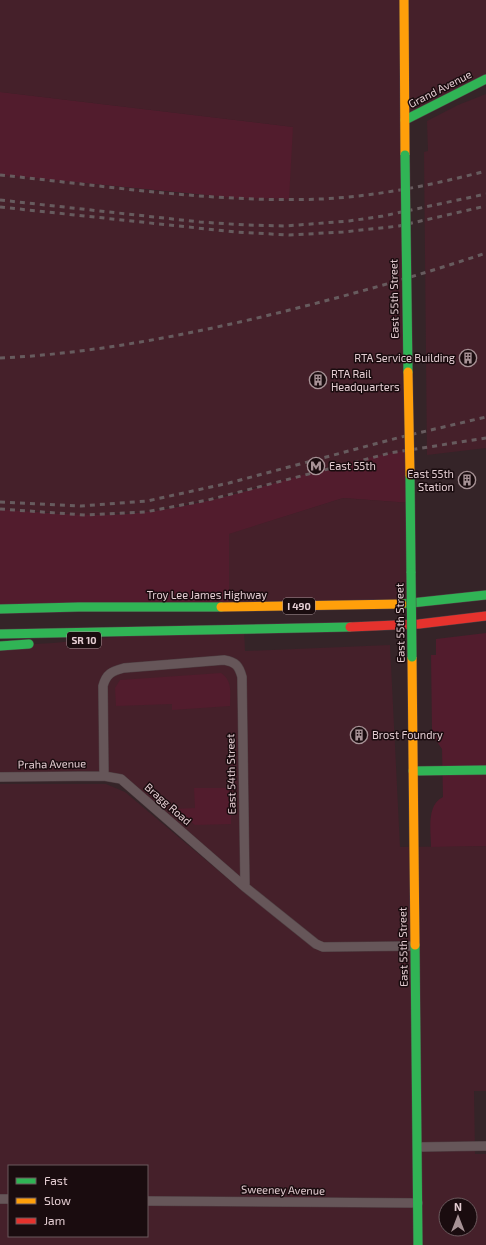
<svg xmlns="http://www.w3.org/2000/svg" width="486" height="1245" viewBox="0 0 486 1245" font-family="'Exo 2',sans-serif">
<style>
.built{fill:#45202a;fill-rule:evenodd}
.green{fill:#521c2d}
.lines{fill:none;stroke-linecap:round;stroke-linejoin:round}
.street-casing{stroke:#504044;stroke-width:10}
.fast-casing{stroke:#504044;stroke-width:10}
.slow-casing{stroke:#504044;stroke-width:10}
.jam-casing{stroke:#504044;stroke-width:10}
.street{stroke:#665659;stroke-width:9}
.fast{stroke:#30b455;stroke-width:9}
.slow{stroke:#ff9f0a;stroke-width:9}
.jam{stroke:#e5322d;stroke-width:9}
.rail{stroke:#675b5e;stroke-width:3;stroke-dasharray:5 5;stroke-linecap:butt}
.fast-bridge-casing{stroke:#504044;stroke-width:10;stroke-linecap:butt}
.slow-bridge-casing{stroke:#504044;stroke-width:10;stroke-linecap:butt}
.fast-bridge{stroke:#30b455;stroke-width:9}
.slow-bridge{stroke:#ff9f0a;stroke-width:9}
.labels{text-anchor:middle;stroke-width:3;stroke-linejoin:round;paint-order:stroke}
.shield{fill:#1a0c0f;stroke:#a79398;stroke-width:1}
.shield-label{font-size:10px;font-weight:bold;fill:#e4cdd2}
.street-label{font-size:11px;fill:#e4cdd2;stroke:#1a0c0f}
.poi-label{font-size:11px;fill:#e4cdd2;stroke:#1a0c0f;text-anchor:start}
</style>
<rect width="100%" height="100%" fill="#352428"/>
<path class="built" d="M0 0H486V79L405 120 409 450 352 462 208 500 145 512 85 515 0 509V175L185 194 279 199 293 127 0 92Z
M486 94V448L427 455 424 152 428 151 427 121 458 105Z
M343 498 411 503 413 604 229 608 228 534Z
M244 630 245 651 390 645 400 847 486 846V1091H474L475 1154H486V1245H0V784H106L125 792 251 898 250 891 121 779 0 777V646L53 643 169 632ZM9 1166H147V1236H9ZM446 1205H470V1229H446Z"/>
<path class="green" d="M0 92 293 127 289 199 237 198 0 175Z
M409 450 411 503 343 498 229 534V608L0 605V509C48 513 97 518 145 512 235 501 320 464 409 450Z
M486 633V846L431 847C431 831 426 805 443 797L442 749 435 739 432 729 431 655H436V639Z
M221 673C233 681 230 693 230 706L172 710V704L116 706 115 688 120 680Z
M194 788H231V824L195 825 175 809 195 808Z"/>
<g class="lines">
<defs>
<path id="street" d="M104 776 103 686C106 674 112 671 124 668L224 660C236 662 239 666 242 677L245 887
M0 777 104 776 121 779 245 887 316 944 323 947 415 946
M419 1147 486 1146
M0 1199H9
M147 1201 418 1203"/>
<path id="fast" d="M405 120 486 79
M410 475 411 573
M402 604 486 595
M0 609 79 607H221
M0 634 350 627
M0 646 29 644
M413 771 486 770
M415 945 418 1245"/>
<path id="slow" d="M404 0 405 155
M221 607 402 604
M412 657 415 945"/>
<path id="jam" d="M350 627 419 624 486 616"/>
</defs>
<use href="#street" class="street-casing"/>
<use href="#fast" class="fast-casing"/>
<use href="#slow" class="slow-casing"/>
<use href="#jam" class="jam-casing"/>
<use href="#street" class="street"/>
<use href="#fast" class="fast"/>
<use href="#slow" class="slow"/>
<use href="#jam" class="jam"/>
<path class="rail" d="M0 175C107 186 215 203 322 199 378 196 432 185 486 171
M0 200 200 222 246 225 285 226 349 221 383 216 486 194
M0 207 235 232 289 235 343 232 399 226 486 206
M0 358C86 354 170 338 253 319 332 300 409 279 486 253
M0 502 81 506 147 501 229 483 401 437 486 417
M0 509 85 515 145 512 208 500 390 453 486 438"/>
<defs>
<path id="fast-bridge" d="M405 155 408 372
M411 573 412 657"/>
<path id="slow-bridge" d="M408 372 410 475"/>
</defs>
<use href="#fast-bridge" class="fast-bridge-casing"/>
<use href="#slow-bridge" class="slow-bridge-casing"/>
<use href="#fast-bridge" class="fast-bridge"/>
<use href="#slow-bridge" class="slow-bridge"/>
</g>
<defs>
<symbol id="building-ring" viewBox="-11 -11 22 22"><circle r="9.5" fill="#1a0c0f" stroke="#a79296" stroke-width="1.5"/><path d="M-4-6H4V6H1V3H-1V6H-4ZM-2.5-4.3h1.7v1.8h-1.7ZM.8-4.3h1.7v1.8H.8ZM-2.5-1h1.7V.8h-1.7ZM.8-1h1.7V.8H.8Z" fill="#a79296"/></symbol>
<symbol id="metro-ring" viewBox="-11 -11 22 22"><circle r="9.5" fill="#1a0c0f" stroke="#a79296" stroke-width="1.5"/><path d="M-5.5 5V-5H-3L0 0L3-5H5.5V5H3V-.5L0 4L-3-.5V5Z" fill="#a79296"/></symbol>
</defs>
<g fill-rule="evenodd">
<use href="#building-ring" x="458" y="348" width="20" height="20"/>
<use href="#building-ring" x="308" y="370" width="20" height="20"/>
<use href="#metro-ring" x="306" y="456" width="20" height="20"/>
<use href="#building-ring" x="457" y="470" width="20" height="20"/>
<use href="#building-ring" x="349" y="725" width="20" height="20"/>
</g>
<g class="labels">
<g class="shield">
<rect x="283" y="598" width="32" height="16" rx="3"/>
<rect x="67" y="632" width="34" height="16" rx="3"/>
</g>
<g class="shield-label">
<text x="299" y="610">I 490</text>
<text x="84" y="644">SR 10</text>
</g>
<g class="street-label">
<text transform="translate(440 89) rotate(-27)" y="4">Grand Avenue</text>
<text transform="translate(394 299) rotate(-91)" y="4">East 55th Street</text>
<text x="207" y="599">Troy Lee James Highway</text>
<text transform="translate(400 623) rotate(-91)" y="4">East 55th Street</text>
<text transform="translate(52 764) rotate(-1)" y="4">Praha Avenue</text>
<text transform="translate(231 774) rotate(-91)" y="4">East 54th Street</text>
<text transform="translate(168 804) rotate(41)" y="4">Bragg Road</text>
<text transform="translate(403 947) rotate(-91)" y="4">East 55th Street</text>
<text transform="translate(283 1190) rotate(1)" y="4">Sweeney Avenue</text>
</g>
<g class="poi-label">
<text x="455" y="362" text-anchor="end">RTA Service Building</text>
<text x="331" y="378">RTA Rail<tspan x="331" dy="13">Headquarters</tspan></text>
<text x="329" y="470">East 55th</text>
<text x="454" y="478" text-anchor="end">East 55th<tspan x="454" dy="13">Station</tspan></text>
<text x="372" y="739">Brost Foundry</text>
</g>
</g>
<rect x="8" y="1165" width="140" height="72" fill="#1a0c0f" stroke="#6b595d"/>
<rect x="16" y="1178" width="20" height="6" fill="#30b455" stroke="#6b595d"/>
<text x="44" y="1185" font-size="12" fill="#e4cdd2">Fast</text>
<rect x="16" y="1198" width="20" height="6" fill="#ff9f0a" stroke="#6b595d"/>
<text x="44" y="1205" font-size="12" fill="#e4cdd2">Slow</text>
<rect x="16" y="1218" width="20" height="6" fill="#e5322d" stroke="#6b595d"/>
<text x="44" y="1225" font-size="12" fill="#e4cdd2">Jam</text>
<g transform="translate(458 1217)"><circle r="19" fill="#1a0c0f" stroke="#6b595d"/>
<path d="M0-3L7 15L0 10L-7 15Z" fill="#a79296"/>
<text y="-6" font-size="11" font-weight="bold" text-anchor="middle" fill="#e4cdd2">N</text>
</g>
</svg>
